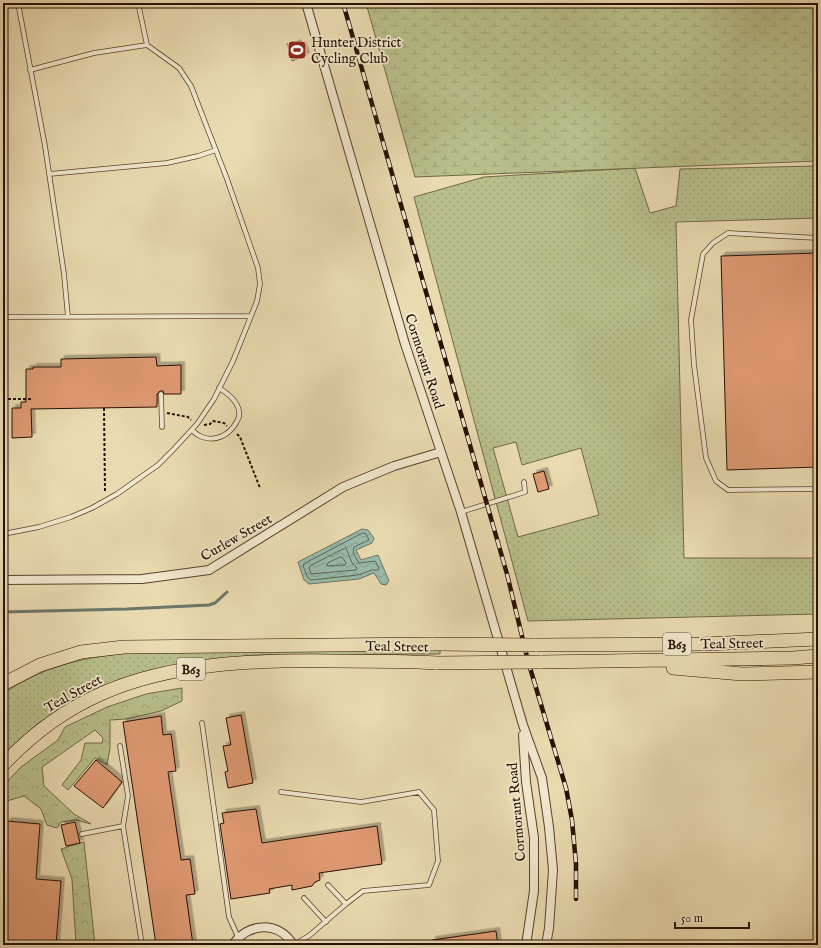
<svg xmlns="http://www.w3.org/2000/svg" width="821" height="948" viewBox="0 0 821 948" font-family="'IM FELL English',serif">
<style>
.grass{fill:url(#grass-dots);stroke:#706846;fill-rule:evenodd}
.forest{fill:url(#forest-crowns);stroke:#706846}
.wetland{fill:url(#wetland-marsh);stroke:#706846}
.park{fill:#b8bf8a;stroke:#706846}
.water{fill:url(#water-waves);stroke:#6c7768}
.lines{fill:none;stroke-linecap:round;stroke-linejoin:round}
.shore{stroke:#606658;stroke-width:1}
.stream{stroke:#6c7768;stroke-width:3}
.building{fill:#df9a73;stroke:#291003;filter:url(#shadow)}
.service-casing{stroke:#59422e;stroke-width:5.5}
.minor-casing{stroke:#59422e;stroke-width:10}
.primary-casing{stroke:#291003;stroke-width:14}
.path{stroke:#291003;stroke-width:2;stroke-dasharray:3 2;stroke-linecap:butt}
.service{stroke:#f1e7cc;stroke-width:4}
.minor{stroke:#f1e7cc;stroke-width:8}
.primary{stroke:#eadab0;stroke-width:13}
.rail-casing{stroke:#291003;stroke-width:4.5}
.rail{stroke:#f1e7cc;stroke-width:3;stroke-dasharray:9;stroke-linecap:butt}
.primary-bridge-casing{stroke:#291003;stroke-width:14;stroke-linecap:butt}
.primary-bridge{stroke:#eadab0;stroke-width:13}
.labels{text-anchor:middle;stroke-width:3.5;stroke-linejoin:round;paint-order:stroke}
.shield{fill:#f1e7cc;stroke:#65503f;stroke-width:1}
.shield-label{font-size:13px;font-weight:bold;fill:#291003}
.poi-label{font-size:14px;fill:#291003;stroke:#f1e7cc;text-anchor:start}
.street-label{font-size:14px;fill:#291003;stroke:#f1e7cc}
</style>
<defs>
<pattern id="grass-dots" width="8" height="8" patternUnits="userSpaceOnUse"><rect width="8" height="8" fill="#b8bf8a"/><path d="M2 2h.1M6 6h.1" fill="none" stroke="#9ea375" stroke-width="1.8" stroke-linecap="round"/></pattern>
<pattern id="forest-crowns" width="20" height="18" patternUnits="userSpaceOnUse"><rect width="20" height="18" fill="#b8bf8a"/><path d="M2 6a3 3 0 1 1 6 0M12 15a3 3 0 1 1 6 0" fill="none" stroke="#9ea375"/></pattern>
<pattern id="wetland-marsh" width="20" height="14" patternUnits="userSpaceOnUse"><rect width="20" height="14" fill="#b8bf8a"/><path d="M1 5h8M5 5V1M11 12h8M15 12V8" fill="none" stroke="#9ea375"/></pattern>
<pattern id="water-waves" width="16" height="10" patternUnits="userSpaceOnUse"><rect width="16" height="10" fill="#98bbac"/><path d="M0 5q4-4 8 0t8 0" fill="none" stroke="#83a092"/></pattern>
<filter id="shadow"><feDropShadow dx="3.5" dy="-3.5" stdDeviation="0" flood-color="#0004"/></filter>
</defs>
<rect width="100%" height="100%" fill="#eadab0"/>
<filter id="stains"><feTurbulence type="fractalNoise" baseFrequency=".005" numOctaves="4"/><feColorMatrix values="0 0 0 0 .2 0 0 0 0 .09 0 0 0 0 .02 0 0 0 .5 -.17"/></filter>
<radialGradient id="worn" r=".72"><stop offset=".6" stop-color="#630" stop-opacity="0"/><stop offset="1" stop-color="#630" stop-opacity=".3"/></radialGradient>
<path class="grass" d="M818 166V218L676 222 684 558H818V614L528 621 414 197 484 177 635 168 650 213 676 206 680 169ZM516 442 522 465 581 448 599 515 518 537 493 448Z
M440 650V654L255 655 220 659 66 706 37 724 3 756V694C76 642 170 652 255 651 317 651 378 650 440 650Z"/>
<path class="forest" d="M182 688V701L161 711 126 719 110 720V748L107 765 95 758 68 790 62 785 81 760 85 743H102L103 738 95 730 42 767 44 786 74 814 91 824 76 820 61 822 57 828 47 825 41 809 24 796 3 802V786L21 767 58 740 65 727 107 707 146 694Z
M84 842 95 945H76L72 879 61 849Z"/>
<path class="wetland" d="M366 3H818V161L415 177Z"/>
<path class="park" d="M301 40 306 56 292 61 287 44Z"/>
<path class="water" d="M362 529 368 530 374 538 372 543 356 550 361 560 378 555 389 581 386 585 381 584 374 573 359 579 309 584 304 580 298 562Z"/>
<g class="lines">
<path class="shore" d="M363 533 366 534 369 540 354 547 353 553 359 563 375 561 379 568 378 570H372L358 575 311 580 308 578 303 566 304 564Z
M346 548 352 563 357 568 356 570 311 574 309 568 310 566Z
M341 557 343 558 346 563 345 565 327 566 328 563Z"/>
<path class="stream" d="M3 612 127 609 209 605 215 603 227 592"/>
</g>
<path class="building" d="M302 45 306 56 297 59 293 48Z
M818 253V467L727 470 721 256Z
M156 357 157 366 181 365V394H164L163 391H160L157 394V407L31 409 32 437 12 438V408H21V402H26V369H33V367H61V359Z
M544 471 549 489 538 492 533 474Z
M241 715 253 783 228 788 225 772 228 771 223 746 231 745 226 718Z
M161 716 163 735 171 734 176 771 168 772 181 860 190 859 195 894 186 895 193 945H156L123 722Z
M96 760 122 782 103 808 74 786Z
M256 809 262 843 377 826 382 864 319 873 320 880 315 882 312 886 292 890V885L269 889 270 893 231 899 220 824 224 823 222 813Z
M7 821 40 824 36 879 61 881 56 945 3 941V877Z
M75 822 80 843 66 846 61 825Z
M496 931 498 945H432V940Z"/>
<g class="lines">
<defs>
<path id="service" d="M18 3 45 146 64 274 68 317
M138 3 147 45
M49 174 167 163 198 156 216 150
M818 238 728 233 713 243 703 254 691 320 694 365 706 458 716 481 728 490 818 489
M3 317 251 316
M161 394 162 427
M192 430C195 433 199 436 202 437 216 442 229 435 236 423 237 421 238 419 239 417 241 404 229 394 219 388
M461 512 525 492 524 482
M3 534 39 527 71 517 92 508 117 494 158 465 173 450 197 424 214 399 233 361 257 301 260 284 258 268 227 179 191 86 179 68 147 45 94 53 30 70
M202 723 229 917 238 937
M120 746 128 796 123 826 142 945
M281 792 361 802 419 792 434 810 438 861 429 885 363 891 346 904 310 935 294 945
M82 834 123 826
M328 885 346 904
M304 898 326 922"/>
<path id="minor" d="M306 3 405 344 461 512 523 725 542 778 549 827 553 870 549 928 546 945
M3 580 142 579 209 570 343 487 394 466 441 452
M523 735 526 782 534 838V891L526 945
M233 945C247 922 280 921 293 945"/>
<path id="primary" d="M535 645 704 644 818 639
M540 662 793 658 818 656
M673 668 742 674 818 672
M3 684 40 665 81 652 124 647 433 644
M3 765C31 735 66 709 103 693 174 662 258 660 333 661 368 661 402 661 437 663"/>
</defs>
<use href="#service" class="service-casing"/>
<use href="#minor" class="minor-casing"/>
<use href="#primary" class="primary-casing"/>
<path class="path" d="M3 399H31
M104 408 105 491
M167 413 188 417 191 420
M204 425 210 424 213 421 224 423 227 426
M237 434 240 437 260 488"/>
<use href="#service" class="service"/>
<use href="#minor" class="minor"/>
<use href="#primary" class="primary"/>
<defs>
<path id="rail" d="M343 3 507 574 528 661 566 788 572 820 576 864V899"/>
</defs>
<use href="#rail" class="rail-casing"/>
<use href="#rail" class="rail"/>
<defs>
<path id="primary-bridge" d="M433 644 535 645
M437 663 540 662"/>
</defs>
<use href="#primary-bridge" class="primary-bridge-casing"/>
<use href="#primary-bridge" class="primary-bridge"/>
</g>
<defs>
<symbol id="stadium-square" viewBox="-11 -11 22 22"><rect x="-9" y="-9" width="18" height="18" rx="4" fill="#8f2418" stroke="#f1e7cc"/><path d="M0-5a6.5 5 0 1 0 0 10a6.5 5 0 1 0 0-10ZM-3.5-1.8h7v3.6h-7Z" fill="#fff"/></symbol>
</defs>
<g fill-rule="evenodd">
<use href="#stadium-square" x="286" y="39" width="22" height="22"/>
</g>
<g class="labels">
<g class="shield">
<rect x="663" y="633" width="28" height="22" rx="3"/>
<rect x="177" y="658" width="28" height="22" rx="3"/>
</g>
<g class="shield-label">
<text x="677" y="649">B63</text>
<text x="191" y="674">B63</text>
</g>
<g class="poi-label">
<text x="311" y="47">Hunter District<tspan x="311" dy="16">Cycling Club</tspan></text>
</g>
<g class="street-label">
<text transform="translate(425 361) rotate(72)" y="5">Cormorant Road</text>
<text transform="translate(236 537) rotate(-30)" y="5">Curlew Street</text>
<text transform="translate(732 643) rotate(-1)" y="5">Teal Street</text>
<text transform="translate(397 646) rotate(1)" y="5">Teal Street</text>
<text transform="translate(73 693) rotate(-29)" y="5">Teal Street</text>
<text transform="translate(516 812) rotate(-95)" y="5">Cormorant Road</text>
</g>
</g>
<rect width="821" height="948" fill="none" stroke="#eadab0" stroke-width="16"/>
<rect x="4" y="4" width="813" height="940" fill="none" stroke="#291003" stroke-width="2"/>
<rect x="8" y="8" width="805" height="932" fill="none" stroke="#291003"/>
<path d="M675 922v6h74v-6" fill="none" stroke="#291003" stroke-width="2"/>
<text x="681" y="922" font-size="12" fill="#291003" stroke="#f1e7cc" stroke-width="3" paint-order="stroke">50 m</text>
<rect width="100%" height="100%" filter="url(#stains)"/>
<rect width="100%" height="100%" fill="url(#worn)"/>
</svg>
